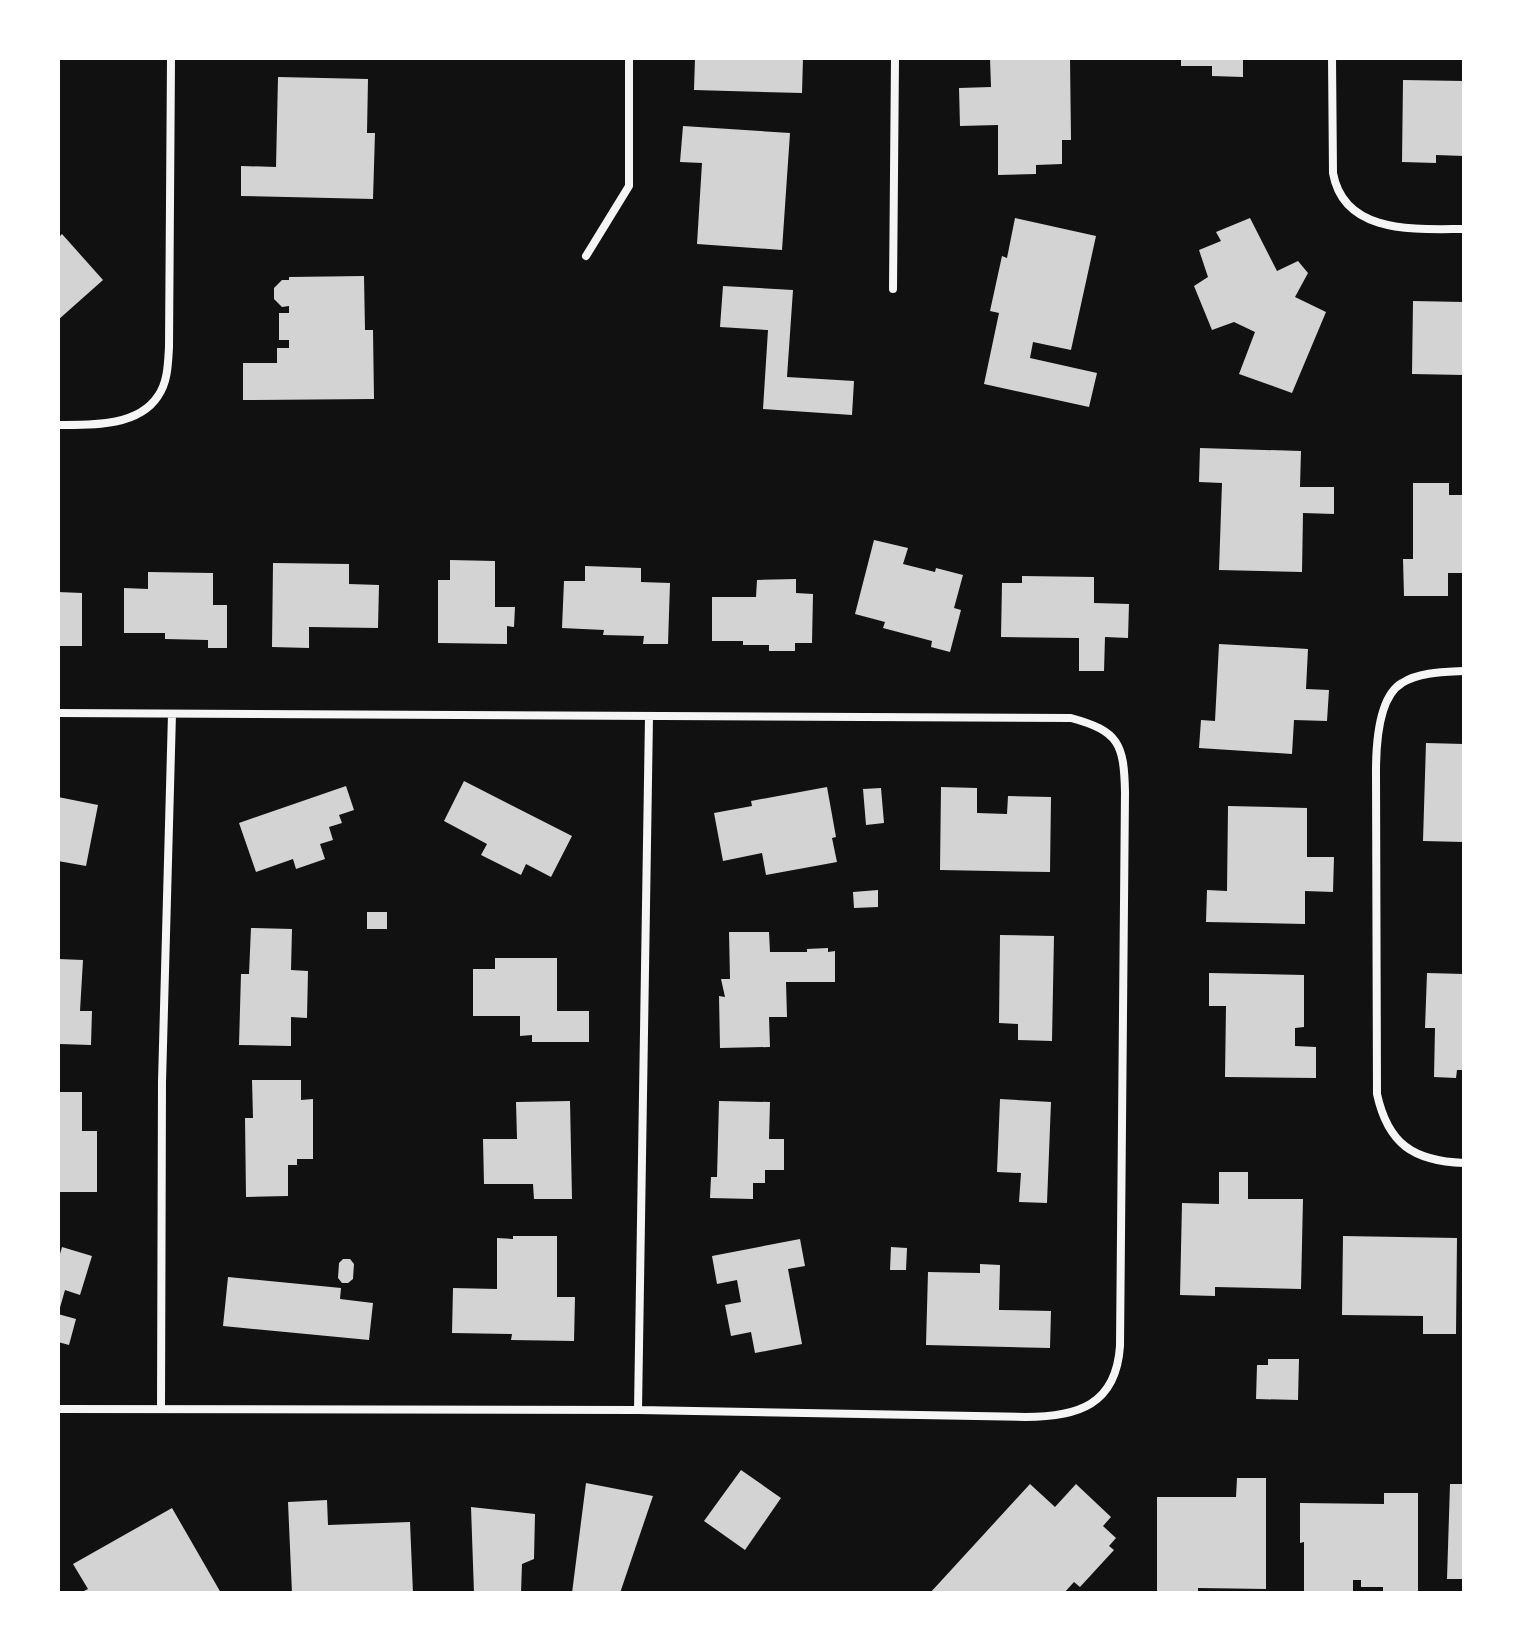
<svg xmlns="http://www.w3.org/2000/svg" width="1522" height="1651" viewBox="0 0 1522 1651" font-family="'Roboto Serif',serif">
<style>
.building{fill:#d3d3d3}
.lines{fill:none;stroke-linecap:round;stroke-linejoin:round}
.minor{stroke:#f5f5f5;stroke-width:8}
</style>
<rect width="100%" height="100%" fill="#111"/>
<path class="building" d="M695 58H803L802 93 694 90Z
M990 58H1070L1071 140H1062V164L1036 165V174L998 175V125L960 126 959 88 991 87Z
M1181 58H1243V77L1212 76V66H1181Z
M278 77 368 79 367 133H375L373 199 241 196V166L276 167Z
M1403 80 1464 81V156L1436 155V163L1402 162Z
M683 126 790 133 782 250 697 244 702 163 680 162Z
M1015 218 1096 236 1071 350 1033 342 1030 358 1097 373 1089 407 984 384 999 313 990 311 1002 256 1007 258Z
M1250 218 1277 271 1298 261 1308 273 1295 297 1326 312 1292 393 1239 374 1255 332 1234 322 1212 330 1194 286 1208 277 1199 250 1221 241 1216 232Z
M62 234 103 280 58 320V238Z
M364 276 365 330H373L374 399 243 400V363H277V348H289V340H279V313H289V306L282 307 274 299V288L282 280H289V277Z
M723 286 793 290 787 377 854 381 852 415 763 409 768 330 720 327Z
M1413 301 1464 302V375L1412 374Z
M1200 448 1301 451 1300 487H1334V514L1303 513 1302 572 1219 570 1222 483 1199 482Z
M1413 483H1449V495H1464V573H1448V596H1404L1403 559H1413Z
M874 540 908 548 903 564 935 572 936 568 963 575 954 608 961 610 950 652 931 647 932 641 883 628 885 622 855 614Z
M450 560 495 561V607H515L514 627 507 626V644L438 643V580H450Z
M273 563 349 564V584L379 585 378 628 309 627V648L272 647Z
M585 566 641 568V582L670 583 668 644H643L644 636 603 635 604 630 562 628 564 581H585Z
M148 572 213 573V605H227V648H208V640L165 639V633H124V588L148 589Z
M1022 576 1094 577V603L1129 604 1128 638 1105 637 1104 671H1079V638L1001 637 1002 583H1022Z
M796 579V593L813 594 812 643H795V651H769V645H743V641H712V597H756L757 580Z
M58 592 82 593V646H58Z
M1219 644 1308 649 1306 689 1329 690 1327 721 1294 720 1292 754 1199 748 1201 720 1215 721Z
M1426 743 1464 744V842L1423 841Z
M464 781 572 836 551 877 526 864 521 875 481 855 487 844 444 821Z
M346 786 354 810 339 815 342 823 329 827 333 840 320 844 325 859 296 869 293 859 256 872 239 823Z
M827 787 836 837 832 838 837 862 766 875 762 853 723 861 714 813 752 806 751 801Z
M941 787 977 788V813L1007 814 1008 796 1051 797 1050 872 940 870Z
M881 788 884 823 866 825 863 789Z
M58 797 98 805 86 866 58 861Z
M1228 806 1307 808V857H1334L1333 892 1305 891V924L1206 922 1207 890 1227 891Z
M878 890V907L854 908 853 892Z
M367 912H387V929H367Z
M251 928 292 929 291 970 308 971 307 1018 291 1017V1046L239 1045 241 974H249Z
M729 932H769L770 952H807V949L828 948V952L835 951V982H786L787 1017H769L770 1047 720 1048 719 996 725 997 721 979H730Z
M1000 935 1054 936 1052 1041 1018 1040V1024L999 1023Z
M495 958H557V1011H589V1042H532V1035L520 1036V1016H473V969H495Z
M58 959 83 960 80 1011H92L91 1045 60 1044Z
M1209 973 1304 975V1027L1295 1028V1046L1316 1047V1078L1225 1077 1226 1006H1209Z
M1427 973 1464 974V1070H1457L1456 1078 1434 1077 1435 1028H1425Z
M252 1080H301V1100L313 1099V1159H297V1165H288V1196L246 1197 245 1118H253Z
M58 1092H82V1131H97V1192H58Z
M1000 1099 1051 1102 1047 1203 1019 1202 1021 1173 997 1172Z
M570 1101 572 1199H534L533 1184H484L483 1139H517L516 1102Z
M719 1101 770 1102 769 1139H784V1170H765V1183H753V1199L710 1198 711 1177H717Z
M1219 1172H1248V1199H1303L1301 1289 1215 1287V1296L1180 1295 1182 1203 1219 1204Z
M513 1236H557V1297H575L574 1341 511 1340 512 1334 452 1333 453 1288 497 1289V1238L513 1239Z
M1343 1236 1457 1238 1456 1334H1423V1316L1342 1315Z
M800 1239 805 1266 788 1269 802 1344 755 1353 751 1332 731 1336 725 1305 741 1302 737 1280 717 1284 712 1256Z
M62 1247 92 1256 80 1295 65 1290 59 1311 58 1261Z
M891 1247 907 1248 906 1270H890Z
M343 1259H350L354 1264 353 1279 348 1283H342L338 1278 339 1263Z
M980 1264 1000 1265 999 1310 1051 1311 1050 1348 926 1345 928 1272 980 1273Z
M228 1277 341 1288 340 1299 373 1303 369 1340 223 1326Z
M58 1314 76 1319 69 1345 58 1342Z
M1268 1359H1299L1298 1400 1256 1399 1257 1365H1268Z
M741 1470 781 1498 745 1550 704 1521Z
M1237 1478H1266V1589L1198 1588V1593H1157V1497H1236Z
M586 1483 653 1496 620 1593H572Z
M1030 1484 1055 1507 1076 1484 1111 1517 1103 1526 1116 1538 1109 1546 1114 1550 1080 1587 1074 1582 1064 1593H930Z
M1450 1484H1464V1579H1447Z
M1384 1493H1418V1593L1383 1592V1587H1361V1580H1353V1593H1304V1542L1300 1543V1503L1384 1504Z
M327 1500 328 1525 410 1522 413 1593H292L288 1502Z
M471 1507 535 1514 534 1559 522 1564 521 1593H474Z
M172 1508 221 1593H80L88 1589 73 1564Z"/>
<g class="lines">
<path class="minor" d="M1332 58 1333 173C1344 235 1416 229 1464 229
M586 256 629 186V58
M893 289 895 58
M58 425C90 425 138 427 158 396 168 382 168 363 169 347L171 58
M1464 671C1444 672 1419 672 1402 683 1378 697 1376 747 1376 772L1377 1094C1388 1144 1413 1161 1464 1163
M58 713 1071 718C1119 731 1124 744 1125 792L1120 1346C1116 1405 1078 1417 1025 1417L638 1410 58 1409
M161 1409 162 1082 172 714
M638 1410 649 717"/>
</g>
<rect width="1522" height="1651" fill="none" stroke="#ffffff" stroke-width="120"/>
</svg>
